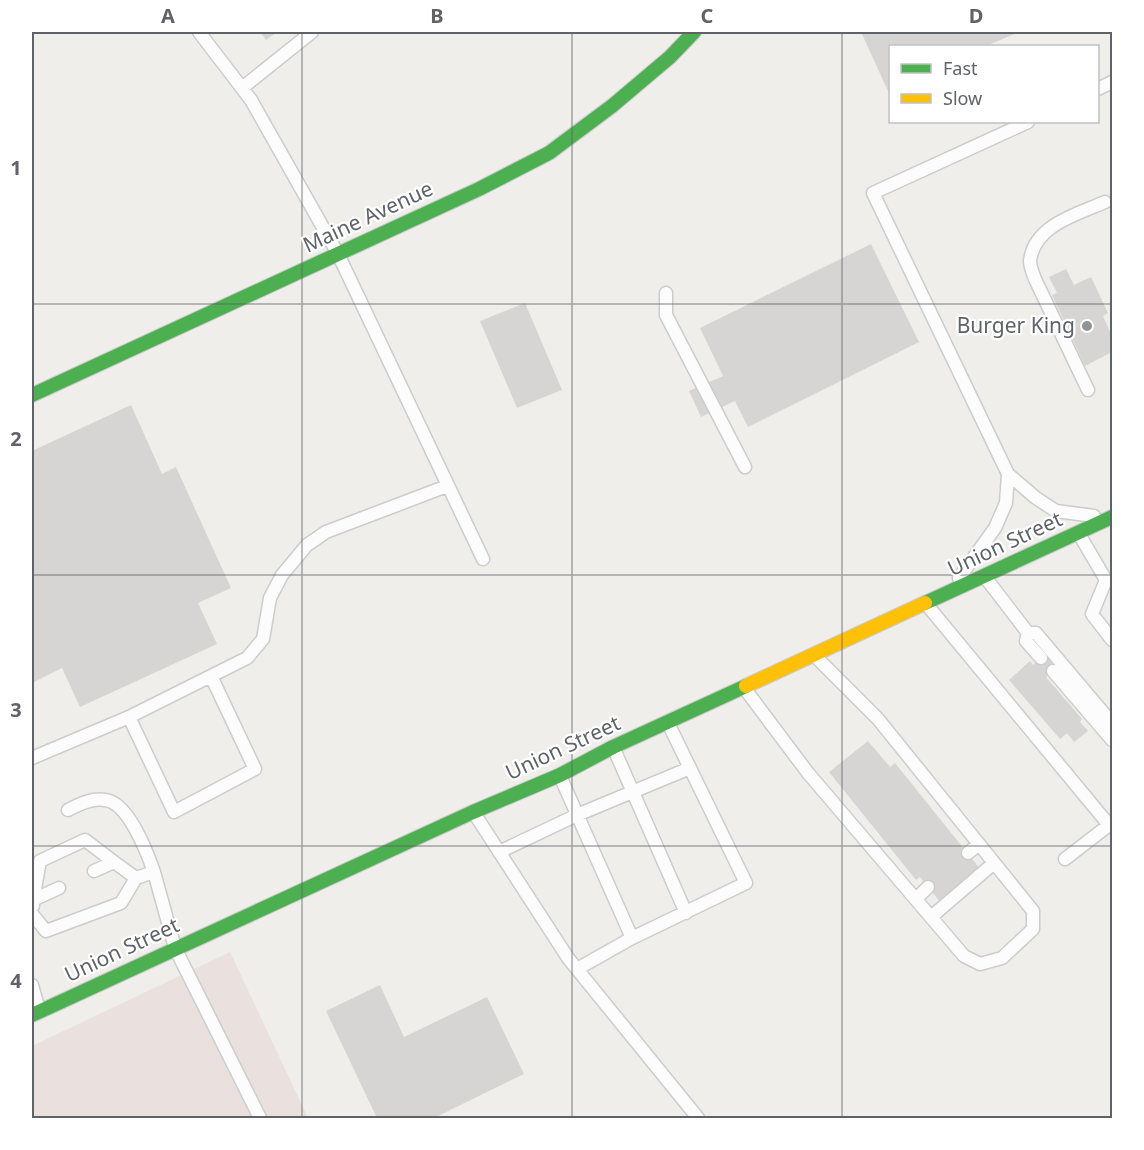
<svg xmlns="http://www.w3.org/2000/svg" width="1144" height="1150" viewBox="0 0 1144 1150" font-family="'Noto Sans',sans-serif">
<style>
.medical{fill:#eae0de}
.building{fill:#d6d5d3}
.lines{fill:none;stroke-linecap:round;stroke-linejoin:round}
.lane-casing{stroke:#cbcccc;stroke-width:15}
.fast-casing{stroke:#cacacb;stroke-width:16}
.slow-casing{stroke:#cacacb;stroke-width:16}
.lane{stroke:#fdfcfc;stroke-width:12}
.fast{stroke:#4caf50;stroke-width:14}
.slow{stroke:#ffc107;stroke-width:14}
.grid{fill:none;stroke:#5f6368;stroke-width:1.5;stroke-opacity:0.55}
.poi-dot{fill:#919496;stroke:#fff;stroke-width:2}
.labels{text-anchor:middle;stroke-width:4.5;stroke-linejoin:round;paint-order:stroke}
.street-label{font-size:21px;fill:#5f6368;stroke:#fff}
.poi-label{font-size:21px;fill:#5f6368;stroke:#fff;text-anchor:end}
.neatline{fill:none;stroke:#5f6368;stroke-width:2}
.grid-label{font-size:20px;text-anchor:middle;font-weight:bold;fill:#5f6368}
</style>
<rect width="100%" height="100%" fill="#efeeea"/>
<path class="medical" d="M230 952 308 1118H32V1046Z"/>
<path class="building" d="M260 32H277L266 40Z
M861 32H1019L986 46H890V90L888 91Z
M871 244 919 342 748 427 735 401 701 417 689 391 723 376 700 328Z
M1066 269 1074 285 1091 277 1108 313 1103 316 1112 336V352L1085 366 1052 295 1057 293 1049 277Z
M525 303 562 390 517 408 480 321Z
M131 405 162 474 176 467 231 588 198 603 217 644 80 707 62 668 34 682 32 676V531L34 530 32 525V451Z
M1045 654 1057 668 1046 677 1082 719 1080 722 1088 731 1074 742 1067 733 1060 739 1009 680 1030 661 1033 665Z
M868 741 890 767 895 763 981 870 941 903 920 877 916 880 829 772Z
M380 985 404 1037 487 997 524 1074 438 1116 439 1118H377L326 1011Z"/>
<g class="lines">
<defs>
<path id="lane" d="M199 32 251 100 338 254 483 559
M242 88 312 32
M1098 89 1112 82
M666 293V315L745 467
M1088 390 1035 279C1033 274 1030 266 1030 261 1034 225 1078 214 1105 202
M1008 474 873 193 1028 122
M1079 534 1106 580
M985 577 1028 633H1036L1112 723
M959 578 995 528 1006 503 1008 474 1036 498 1056 511 1094 516
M1106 580 1092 614 1112 640
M927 605 1109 825
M1028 633 1026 641 1041 658
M1053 671 1112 740
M745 689 808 773 964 956 980 964 1002 958 1033 929V911L878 719 815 656
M129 717 174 812 255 769 211 676
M614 749 686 913
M32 758 129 717 247 658 263 639 270 598 282 575 307 545 326 532 447 486
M560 776 632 938
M68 810C80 804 91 798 105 800 128 802 147 852 154 872
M474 813 568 958 698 1118
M499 852 577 815 690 768
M968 853 979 844
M1065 859 1109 825 1112 824
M94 871 114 862 136 878
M916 899 928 887
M33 900 40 861 85 840 114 862
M33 906V900L59 888
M32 915V914L46 931 121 903 136 878 154 872 175 948 260 1118
M931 917 994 863
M577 969 632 938 746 883 668 723
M32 985 39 1010"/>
<path id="fast" d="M32 395 479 189 549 153 612 106 670 57 694 32
M925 603 1112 517
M32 1015 473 812 560 775 613 747 746 686"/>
<path id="slow" d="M746 686 925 603"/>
</defs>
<use href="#lane" class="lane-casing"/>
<use href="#fast" class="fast-casing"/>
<use href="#slow" class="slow-casing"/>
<use href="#lane" class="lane"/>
<use href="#fast" class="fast"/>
<use href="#slow" class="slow"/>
</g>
<path class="grid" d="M302 32V1118M572 32V1118M842 32V1118M32 304H1112M32 575H1112M32 846H1112"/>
<circle class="poi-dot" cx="1087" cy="326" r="6"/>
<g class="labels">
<g class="street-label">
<text transform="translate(368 217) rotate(-25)" y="7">Maine Avenue</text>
<text transform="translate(1005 544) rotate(-25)" y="7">Union Street</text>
<text transform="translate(563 748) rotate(-25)" y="7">Union Street</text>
<text transform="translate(122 950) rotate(-25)" y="7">Union Street</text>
</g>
<g class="poi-label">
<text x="1075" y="333">Burger King</text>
</g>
</g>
<rect width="1144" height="1150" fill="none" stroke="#ffffff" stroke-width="66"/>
<rect x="889" y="45" width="210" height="78" fill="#ffffff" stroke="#bfc1c3" stroke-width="1.5"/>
<rect x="901" y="64" width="30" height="9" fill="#4caf50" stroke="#bfc1c3" stroke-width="1.5"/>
<text x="943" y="75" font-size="18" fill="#5f6368">Fast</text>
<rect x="901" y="94" width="30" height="9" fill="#ffc107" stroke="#bfc1c3" stroke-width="1.5"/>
<text x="943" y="105" font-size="18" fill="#5f6368">Slow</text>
<rect x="33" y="33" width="1078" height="1084" class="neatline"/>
<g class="grid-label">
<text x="168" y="23">A</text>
<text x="437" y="23">B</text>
<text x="707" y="23">C</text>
<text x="976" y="23">D</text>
<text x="16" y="175">1</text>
<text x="16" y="446">2</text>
<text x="16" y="717">3</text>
<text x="16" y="988">4</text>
</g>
</svg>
